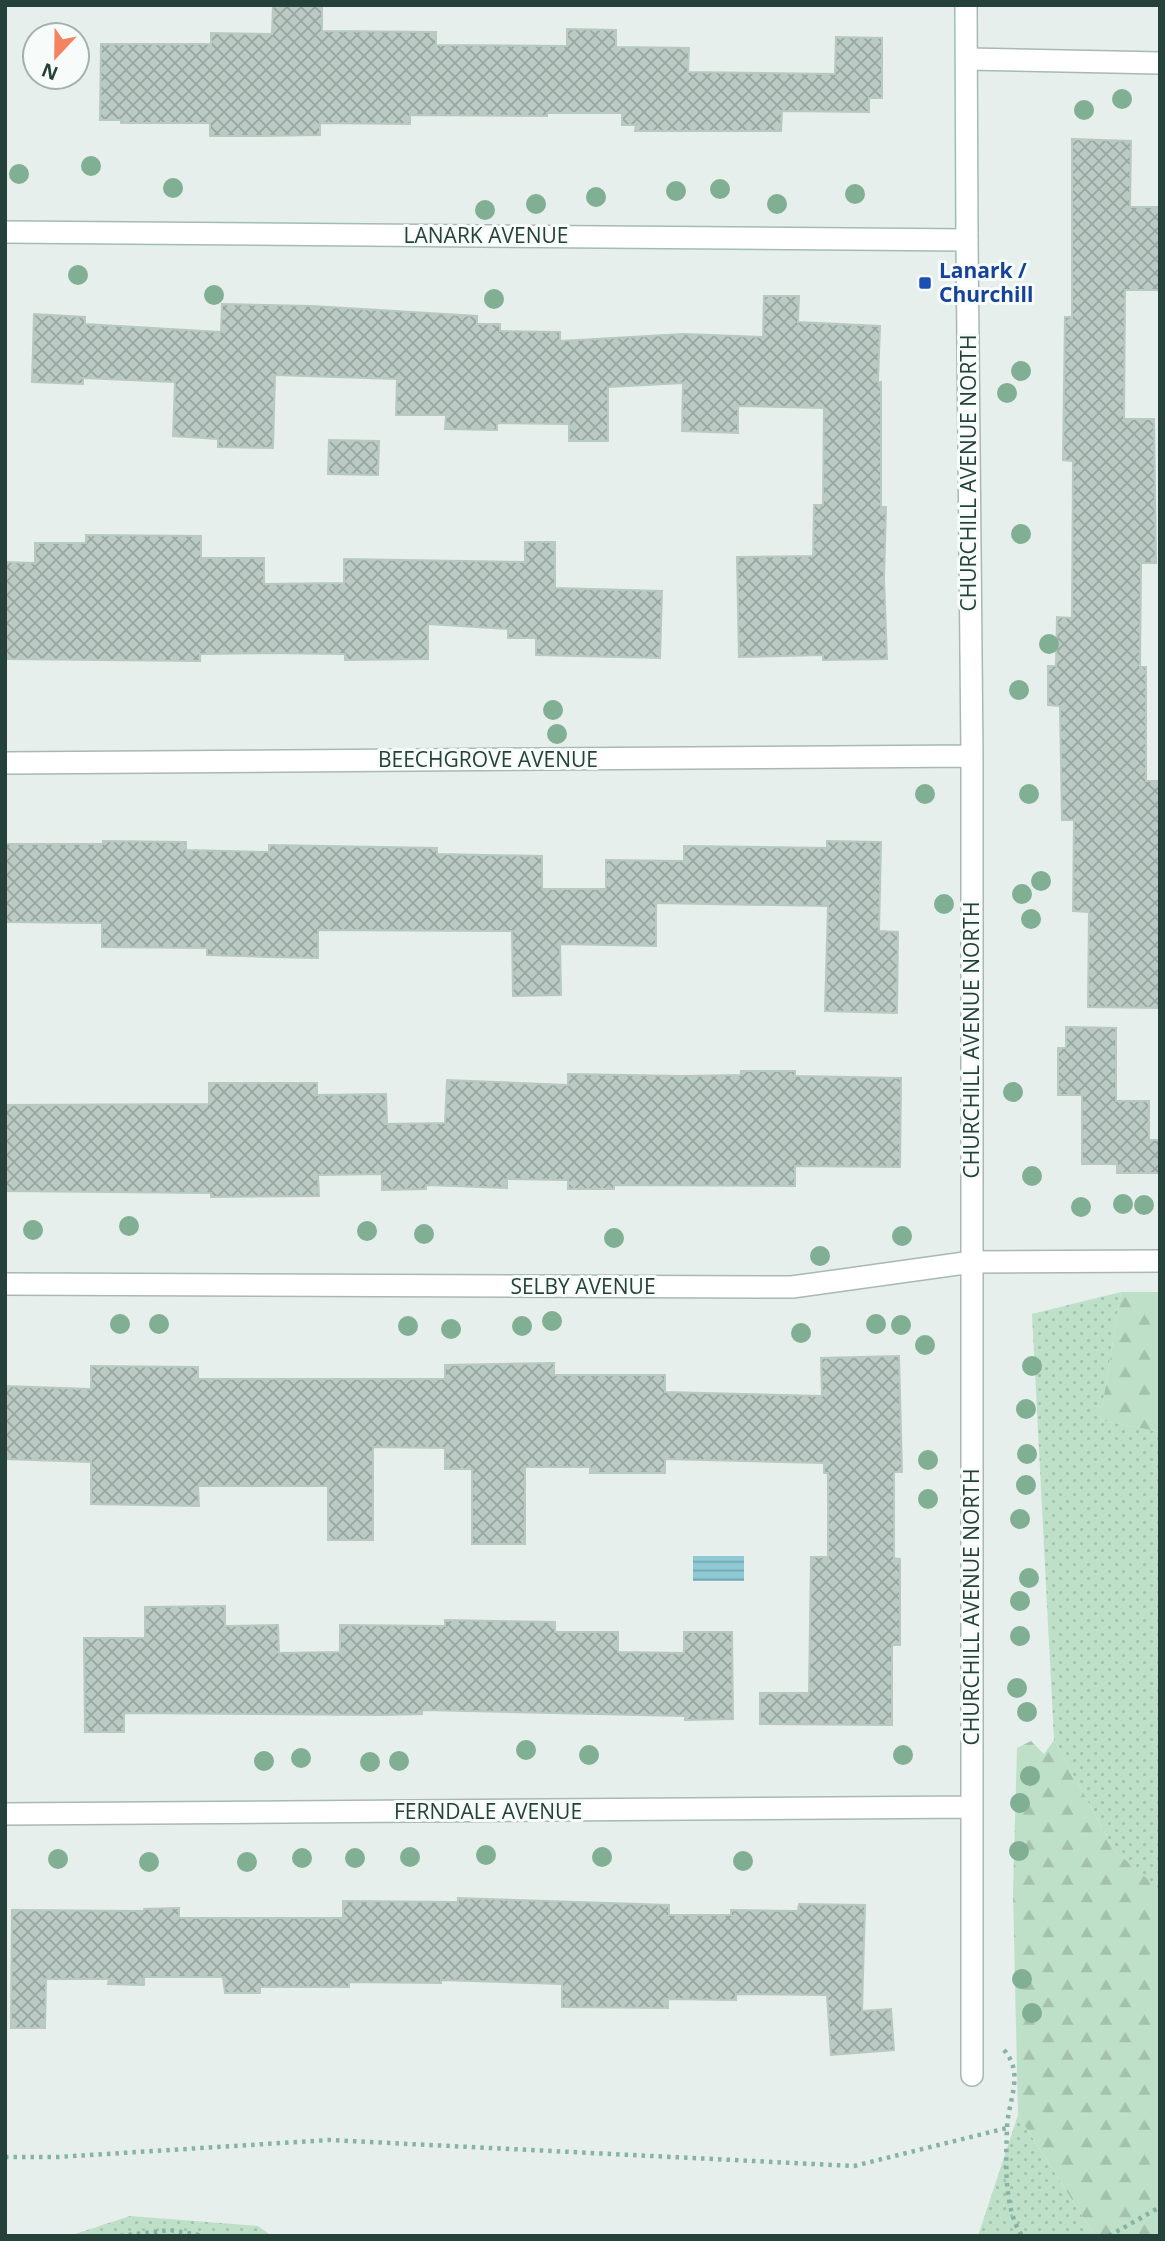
<svg xmlns="http://www.w3.org/2000/svg" width="1165" height="2241" viewBox="0 0 1165 2241" font-family="'Open Sans',sans-serif">
<style>
.grass{fill:url(#grass-dots)}
.forest{fill:url(#forest-firs)}
.water{fill:url(#water-rules)}
.building{fill:url(#building-cross-hatch);stroke:#b8c9c2;stroke-width:2}
.lines{fill:none;stroke-linecap:round;stroke-linejoin:round}
.street-casing{stroke:#a8b8b2;stroke-width:24}
.secondary-casing{stroke:#a4bbb3;stroke-width:24}
.path{stroke:#86b3a5;stroke-width:4.5;stroke-dasharray:3.5 5;stroke-linecap:butt}
.street{stroke:#fff;stroke-width:21}
.secondary{stroke:#fff;stroke-width:21}
.tree{fill:#80af93}
.transit-dot{fill:#1a4fb4;stroke:#f7fbf9;stroke-width:2.5}
.labels{text-anchor:middle;stroke-width:6;stroke-linejoin:round;paint-order:stroke}
.street-label{font-size:21px;fill:#24423a;stroke:#f7fbf9}
.transit-label{font-size:21px;font-weight:bold;fill:#164399;stroke:#f7fbf9;text-anchor:start}
</style>
<defs>
<pattern id="grass-dots" width="8" height="8" patternUnits="userSpaceOnUse" patternTransform="scale(1.75)"><rect width="8" height="8" fill="#bfe0c8"/><path d="M2 2h.1M6 6h.1" fill="none" stroke="#a4c1ad" stroke-width="1.8" stroke-linecap="round"/></pattern>
<pattern id="forest-firs" width="22" height="20" patternUnits="userSpaceOnUse" patternTransform="scale(1.75)"><rect width="22" height="20" fill="#bfe0c8"/><path d="M5 1l3.5 6h-7zM16 11l3.5 6h-7z" fill="#a4c1ad"/></pattern>
<pattern id="water-rules" width="6" height="5" patternUnits="userSpaceOnUse" patternTransform="scale(1.75)"><rect width="6" height="5" fill="#8ec9d4"/><path d="M0 2.5h6" fill="none" stroke="#74a5ad"/></pattern>
<pattern id="building-cross-hatch" width="8" height="8" patternUnits="userSpaceOnUse" patternTransform="scale(1.75)"><rect width="8" height="8" fill="#bbcac4"/><path d="M0 0l8 8M0 8l8-8" fill="none" stroke="#98a6a0"/></pattern>
</defs>
<rect width="100%" height="100%" fill="#e6efeb"/>
<path class="grass" d="M1121 1292 1100 1420 1160 1432V1892L1115 1851 1054 1740 1032 1314Z
M1018 2115 1095 2236H978Z
M130 2216 258 2226 272 2236H69Z"/>
<path class="forest" d="M1121 1292H1160V1432L1100 1420Z
M1054 1740 1115 1851 1160 1890V2236H1095L1018 2115 1013 1893 1017 1748 1031 1741 1044 1754Z"/>
<path class="water" d="M693 1556H744V1581H693Z"/>
<path class="building" d="M273 5H322V31L436 32V45L567 46V29L616 30V47L689 48 688 72 835 74 836 37 882 38V98H869V112L782 111 781 131H635L636 125H622V113H547V116L410 115V124L320 123V135L261 136H210V123H121V120H100L101 44H211V33L272 34Z
M1072 139 1131 141 1130 207H1160V290H1125L1124 419H1154L1156 563H1141L1140 667H1146V781H1160V1008L1088 1007 1089 912 1073 911 1074 820H1062L1060 706 1048 705V666H1056L1057 617 1072 618 1073 461 1063 460 1065 317H1072Z
M764 296H799L798 322 880 326 878 382H881V507H886L884 578 887 659 823 660V655L739 657 737 557 813 556 814 505H823L824 408 738 406V433L682 431 683 383 608 387V441H569V424L497 423V430L445 429 446 415H396L397 379 275 375 273 448 218 447V439L173 436 175 382 83 378V384L32 382 34 314 85 317V324L221 332 222 304 312 306 477 316V324H500V331L560 332V341L684 334 763 337Z
M329 440 379 441 378 475 328 474Z
M86 535 201 536V558H264V584L344 583V559L525 562V542H555V588L662 591 660 658 536 655V638H508V629L428 624V659L345 660V654L264 653 200 654V661L5 659V562L35 563V543H86Z
M103 841 186 842V850L269 852V845L437 848V854L542 856V889H606V860L684 861V846L827 848V841L881 842 879 931 898 932 897 1013 825 1011 828 906 656 903V946L560 944 561 995 513 996 512 931 318 930V958L268 957 207 955V948L102 947V923L5 922V844H103Z
M1066 1027 1116 1028V1101H1149V1140H1160V1173H1117V1164H1082V1095H1058V1048H1066Z
M741 1071H795V1076L901 1078 900 1167 795 1166V1186L614 1185V1189H568V1180L507 1179V1188L426 1185V1189L382 1190V1174L318 1175 319 1196 211 1197V1193L5 1191V1105L209 1104V1083H317V1095L386 1094 387 1124 445 1123 447 1080 568 1085V1074L682 1076 741 1075Z
M899 1356 902 1472H894V1558L900 1559V1645H892V1725L760 1724V1693H809L811 1557H828V1473H824V1463L665 1459V1473H590V1467H525V1544H472V1469H445V1448L373 1447V1540H328V1486H198L199 1506 91 1504V1462L5 1459V1386L91 1389V1366L198 1367V1379H445V1365L554 1363V1375H665V1392L822 1396 821 1358Z
M225 1606V1626L278 1625 279 1653 340 1652V1625L445 1626V1620L555 1622V1632H618V1652L684 1653V1632H732L733 1719 685 1720V1716L422 1710V1714L381 1715 124 1713V1732H85L84 1638H145V1607Z
M458 1898 669 1905V1915H731V1910L798 1911 799 1904 865 1905 862 2011 891 2009 894 2050 831 2055 827 1995 736 1994V2000L668 1999V2008L562 2007V1984L441 1980V1983L349 1982V1987H260V1993H225L223 1977H144V1985L108 1984 109 1979H46L45 2028H11L12 1910 144 1911V1909L179 1908V1918H343V1901L458 1902Z"/>
<g class="lines">
<defs>
<path id="street" d="M967 59 1160 63
M967 240 972 756V2075
M5 763 972 756
M5 1284 792 1287 972 1262 1160 1261
M5 1814 971 1807"/>
<path id="secondary" d="M5 232 967 240 966 5"/>
</defs>
<use href="#street" class="street-casing"/>
<use href="#secondary" class="secondary-casing"/>
<path class="path" d="M1004 2050C1025 2074 1008 2100 1007 2128 1006 2161 1003 2207 1022 2236
M5 2157H58L329 2140 854 2166 1007 2128
M120 2236 170 2230 204 2236
M1109 2236 1160 2207"/>
<use href="#street" class="street"/>
<use href="#secondary" class="secondary"/>
</g>
<g class="tree">
<circle cx="1122" cy="99" r="10"/>
<circle cx="1084" cy="110" r="10"/>
<circle cx="91" cy="166" r="10"/>
<circle cx="19" cy="174" r="10"/>
<circle cx="173" cy="188" r="10"/>
<circle cx="720" cy="189" r="10"/>
<circle cx="676" cy="191" r="10"/>
<circle cx="855" cy="194" r="10"/>
<circle cx="596" cy="197" r="10"/>
<circle cx="536" cy="204" r="10"/>
<circle cx="777" cy="204" r="10"/>
<circle cx="485" cy="210" r="10"/>
<circle cx="78" cy="275" r="10"/>
<circle cx="214" cy="295" r="10"/>
<circle cx="494" cy="299" r="10"/>
<circle cx="1021" cy="371" r="10"/>
<circle cx="1007" cy="393" r="10"/>
<circle cx="1021" cy="534" r="10"/>
<circle cx="1049" cy="644" r="10"/>
<circle cx="1019" cy="690" r="10"/>
<circle cx="553" cy="710" r="10"/>
<circle cx="557" cy="734" r="10"/>
<circle cx="925" cy="794" r="10"/>
<circle cx="1029" cy="794" r="10"/>
<circle cx="1041" cy="881" r="10"/>
<circle cx="1022" cy="894" r="10"/>
<circle cx="944" cy="904" r="10"/>
<circle cx="1031" cy="919" r="10"/>
<circle cx="1013" cy="1092" r="10"/>
<circle cx="1032" cy="1176" r="10"/>
<circle cx="1123" cy="1204" r="10"/>
<circle cx="1144" cy="1205" r="10"/>
<circle cx="1081" cy="1207" r="10"/>
<circle cx="129" cy="1226" r="10"/>
<circle cx="33" cy="1230" r="10"/>
<circle cx="367" cy="1231" r="10"/>
<circle cx="424" cy="1234" r="10"/>
<circle cx="902" cy="1236" r="10"/>
<circle cx="614" cy="1238" r="10"/>
<circle cx="820" cy="1256" r="10"/>
<circle cx="552" cy="1321" r="10"/>
<circle cx="120" cy="1324" r="10"/>
<circle cx="159" cy="1324" r="10"/>
<circle cx="876" cy="1324" r="10"/>
<circle cx="901" cy="1325" r="10"/>
<circle cx="408" cy="1326" r="10"/>
<circle cx="522" cy="1326" r="10"/>
<circle cx="451" cy="1329" r="10"/>
<circle cx="801" cy="1333" r="10"/>
<circle cx="925" cy="1345" r="10"/>
<circle cx="1032" cy="1366" r="10"/>
<circle cx="1026" cy="1409" r="10"/>
<circle cx="1027" cy="1454" r="10"/>
<circle cx="928" cy="1460" r="10"/>
<circle cx="1026" cy="1485" r="10"/>
<circle cx="928" cy="1499" r="10"/>
<circle cx="1020" cy="1519" r="10"/>
<circle cx="1029" cy="1578" r="10"/>
<circle cx="1020" cy="1601" r="10"/>
<circle cx="1020" cy="1636" r="10"/>
<circle cx="1017" cy="1688" r="10"/>
<circle cx="1027" cy="1712" r="10"/>
<circle cx="526" cy="1750" r="10"/>
<circle cx="589" cy="1755" r="10"/>
<circle cx="903" cy="1755" r="10"/>
<circle cx="301" cy="1758" r="10"/>
<circle cx="264" cy="1761" r="10"/>
<circle cx="399" cy="1761" r="10"/>
<circle cx="370" cy="1762" r="10"/>
<circle cx="1030" cy="1776" r="10"/>
<circle cx="1020" cy="1803" r="10"/>
<circle cx="1019" cy="1851" r="10"/>
<circle cx="486" cy="1855" r="10"/>
<circle cx="410" cy="1857" r="10"/>
<circle cx="602" cy="1857" r="10"/>
<circle cx="302" cy="1858" r="10"/>
<circle cx="355" cy="1858" r="10"/>
<circle cx="58" cy="1859" r="10"/>
<circle cx="743" cy="1861" r="10"/>
<circle cx="149" cy="1862" r="10"/>
<circle cx="247" cy="1862" r="10"/>
<circle cx="1022" cy="1979" r="10"/>
<circle cx="1032" cy="2013" r="10"/>
</g>
<rect class="transit-dot" x="918" y="276" width="14" height="14" rx="3.5"/>
<g class="labels">
<g class="street-label">
<text x="486" y="243">LANARK AVENUE</text>
<text transform="translate(969 473) rotate(-90)" y="7">CHURCHILL AVENUE NORTH</text>
<text x="488" y="767">BEECHGROVE AVENUE</text>
<text transform="translate(972 1040) rotate(-90)" y="7">CHURCHILL AVENUE NORTH</text>
<text x="583" y="1294">SELBY AVENUE</text>
<text transform="translate(972 1607) rotate(-90)" y="7">CHURCHILL AVENUE NORTH</text>
<text x="488" y="1819">FERNDALE AVENUE</text>
</g>
<g class="transit-label">
<text x="939" y="278">Lanark /<tspan x="939" dy="24">Churchill</tspan></text>
</g>
</g>
<rect width="1165" height="2241" fill="none" stroke="#24423a" stroke-width="14"/>
<g transform="translate(56 56) rotate(202)"><circle r="33" fill="#f7fbf9" stroke="#a3b1ad" stroke-width="2"/>
<path d="M0-5L12 26L0 18L-12 26Z" fill="#f4845f"/>
<text y="-10" font-size="19" font-weight="bold" text-anchor="middle" fill="#24423a">N</text>
</g>
</svg>
